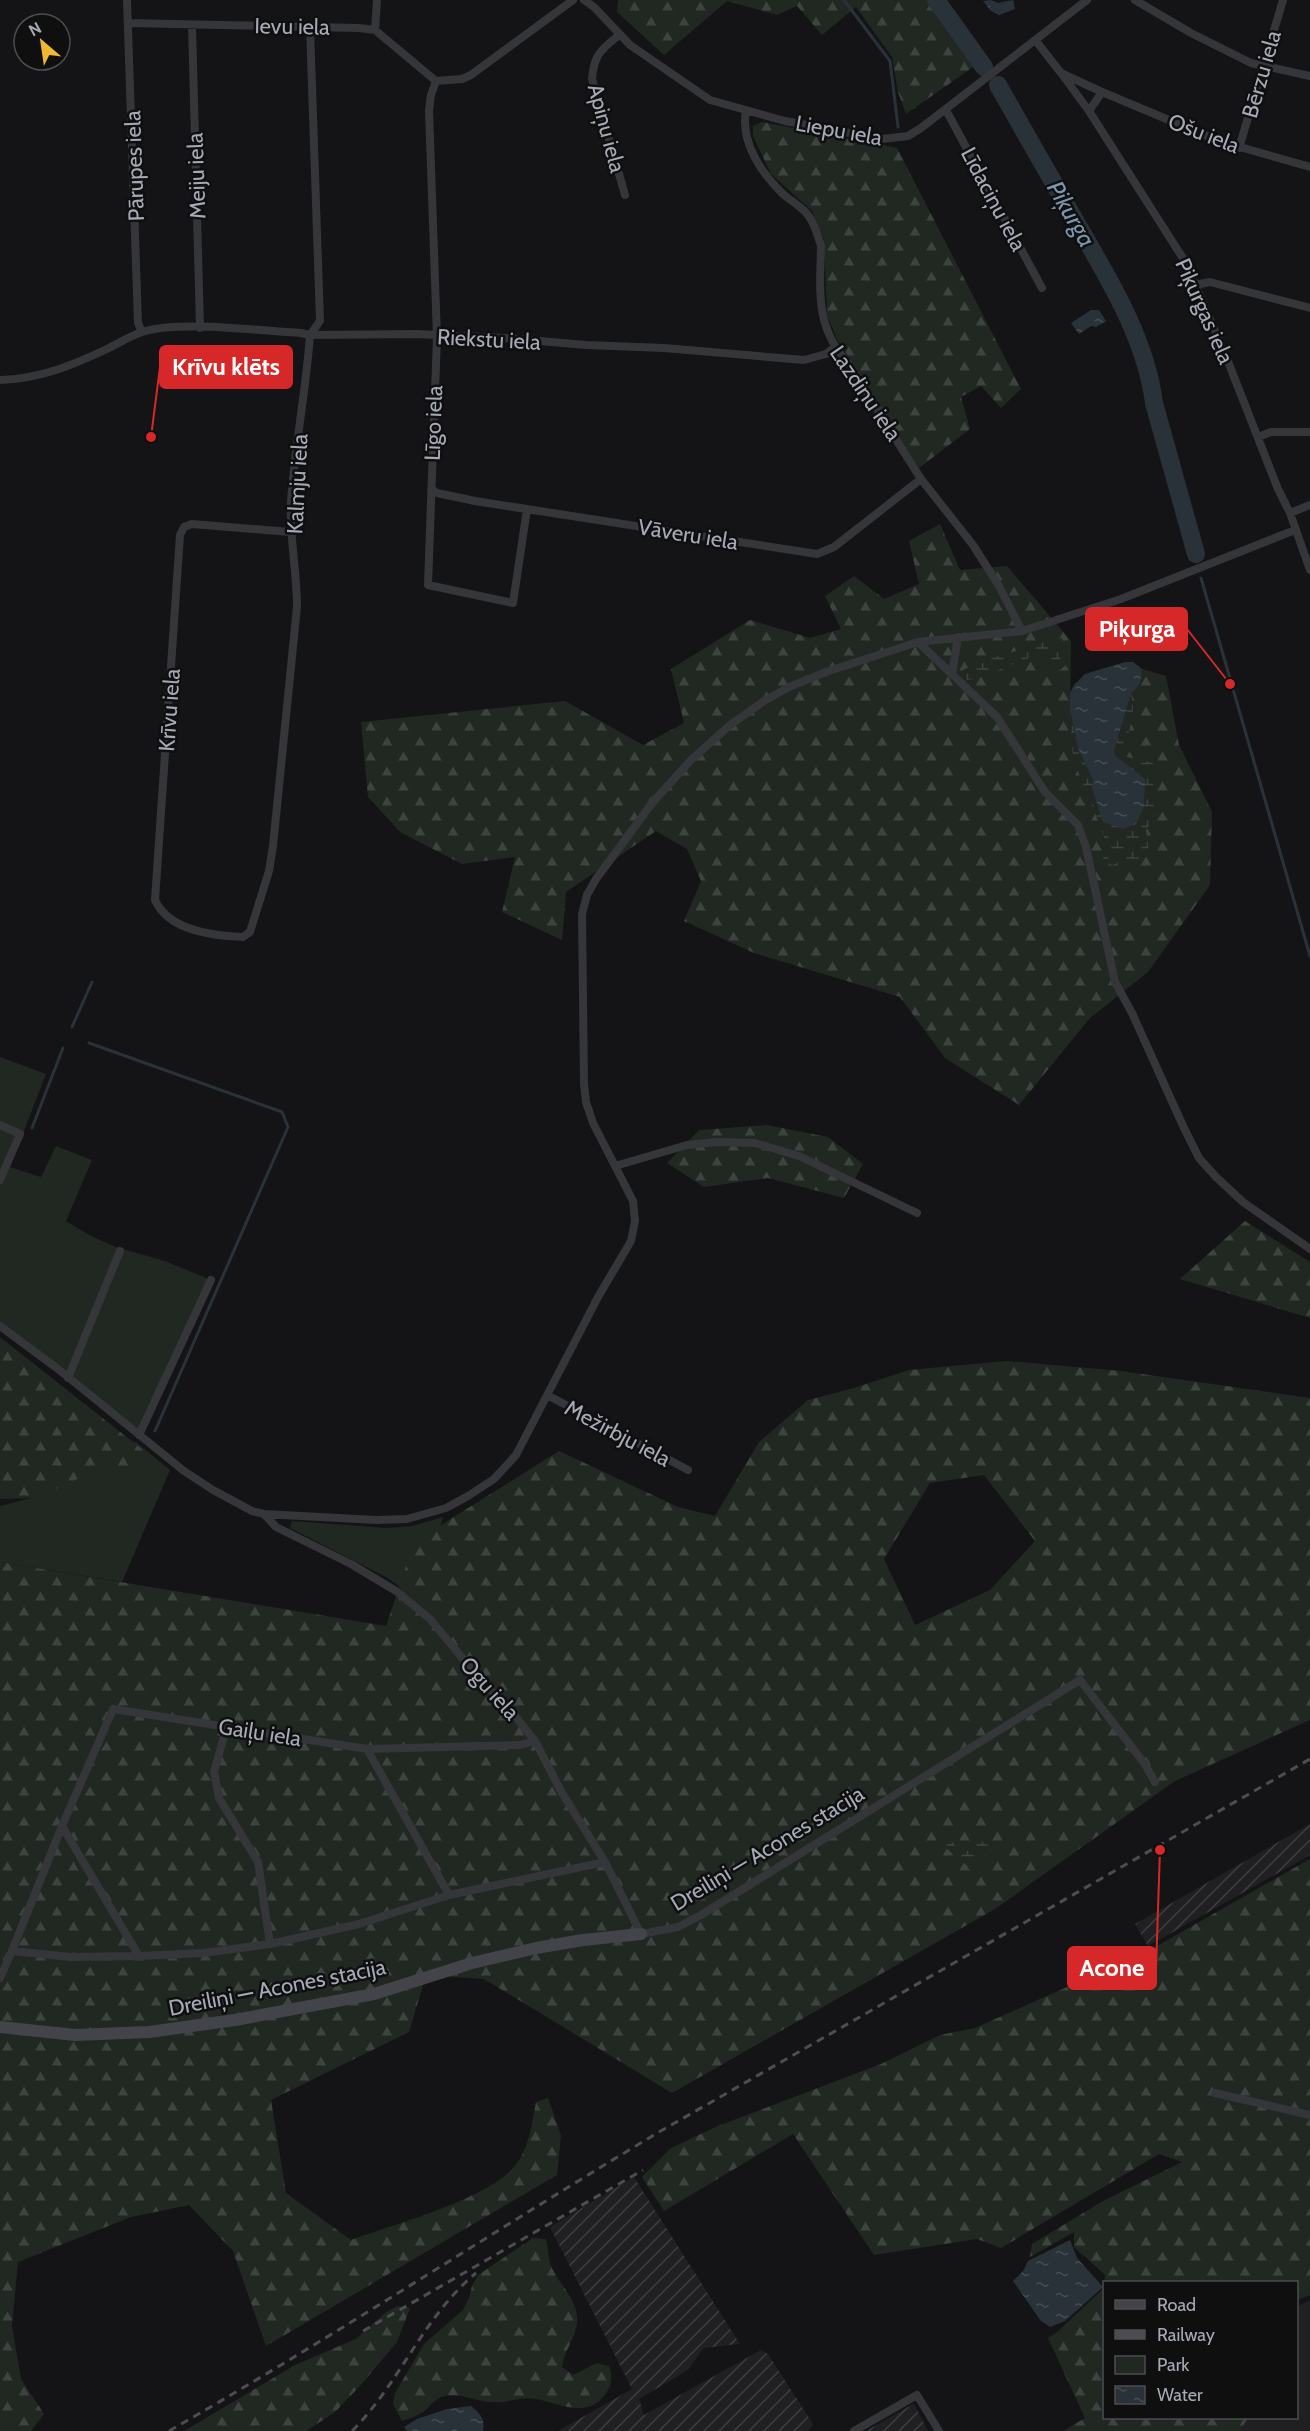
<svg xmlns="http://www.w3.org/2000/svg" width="1310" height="2431" viewBox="0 0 1310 2431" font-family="Cabin,sans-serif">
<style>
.built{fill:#202022}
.industrial{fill:url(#industrial-furrows)}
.green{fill:#202821}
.forest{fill:url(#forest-firs);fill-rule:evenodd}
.wetland{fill:url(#wetland-marsh)}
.water{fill:url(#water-ripples)}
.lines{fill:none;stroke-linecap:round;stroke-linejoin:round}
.stream{stroke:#2a3239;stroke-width:3}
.river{stroke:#2a3239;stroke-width:18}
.street{stroke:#35363a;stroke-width:8}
.secondary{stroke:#43444a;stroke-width:12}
.rail{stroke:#4c4d53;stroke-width:3;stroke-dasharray:8 6;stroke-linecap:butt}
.labels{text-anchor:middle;stroke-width:5;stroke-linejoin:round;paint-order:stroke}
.street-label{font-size:22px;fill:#a6aab6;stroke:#0f0f10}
.water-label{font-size:24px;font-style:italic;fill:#7d96b0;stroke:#0f0f10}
.leader{fill:none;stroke:#d62828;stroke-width:2}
.callout-dot{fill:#d62828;stroke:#0f0f10;stroke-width:2}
.callout{fill:#d62828;stroke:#d62828;stroke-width:2}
.callout-label{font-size:24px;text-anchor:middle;font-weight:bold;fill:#fff}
</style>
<defs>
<pattern id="industrial-furrows" width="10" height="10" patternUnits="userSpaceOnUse" patternTransform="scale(1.5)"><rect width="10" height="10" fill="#202022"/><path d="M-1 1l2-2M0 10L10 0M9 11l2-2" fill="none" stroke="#3d3e40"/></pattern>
<pattern id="forest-firs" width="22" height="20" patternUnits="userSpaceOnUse" patternTransform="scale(1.5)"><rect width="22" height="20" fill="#202821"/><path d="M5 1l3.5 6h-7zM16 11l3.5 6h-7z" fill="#3d443f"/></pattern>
<pattern id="wetland-marsh" width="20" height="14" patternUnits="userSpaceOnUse" patternTransform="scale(1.5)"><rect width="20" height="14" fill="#202821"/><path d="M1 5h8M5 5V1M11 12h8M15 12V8" fill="none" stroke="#3d443f"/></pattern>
<pattern id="water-ripples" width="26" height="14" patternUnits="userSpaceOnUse" patternTransform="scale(1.5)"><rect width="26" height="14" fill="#2a3239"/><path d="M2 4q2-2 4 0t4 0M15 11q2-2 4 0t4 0" fill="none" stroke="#464d53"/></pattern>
</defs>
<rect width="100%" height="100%" fill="#141416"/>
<path class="built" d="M1310 2300V2431H1119L1135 2418H1296L1297 2307Z"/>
<path class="industrial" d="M1310 1824V1855L1148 1946 1135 1924Z
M634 2177 740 2344 704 2348 688 2370 639 2399 644 2415 761 2350 768 2354 813 2424 808 2431H558L632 2389 550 2227Z
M914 2404 928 2431H866L913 2404Z"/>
<path class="green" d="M0 1057 46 1074 10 1167 41 1177 56 1146 92 1160 66 1221 91 1236 116 1247 165 1261 211 1280 139 1435 0 1325Z
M136 1442 170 1470 122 1582 0 1562V1506L43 1495 86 1447Z
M443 1517 421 1602 386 1577 290 1528 292 1521 387 1528 412 1526Z"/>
<path class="forest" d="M618 0H944L986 58 906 114 898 92 892 57 856 7 822 35 797 6 777 15 727 1 664 55 617 12Z
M762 122 897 148 1021 389 1001 408 981 386 961 397 970 429 919 468 837 339 827 315 824 239 812 211 771 174 753 136V126Z
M940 524 960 570 1007 566 1071 641 1070 709 1078 748 1119 758 1131 694 1140 684 1142 669 1166 676 1179 745 1212 812 1210 885 1148 972 1090 1018 1019 1105 945 1058 900 997 754 953 684 921 701 881 687 849 656 831 566 892 562 940 502 912 515 857 462 864 400 832 368 797 361 722 565 701 643 745 684 723 671 669 750 620 810 638 841 629 825 596 854 576 884 599 919 584 909 541Z
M767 1125 828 1137 863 1164 844 1198 768 1178 704 1187 667 1163 699 1130Z
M1245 1221 1310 1262V1318L1180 1279Z
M0 1337 143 1450 132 1465 88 1474 36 1498 0 1499Z
M1007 1361 1121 1371 1310 1398V1720L1175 1781 995 1909 672 2093 484 1979 426 1975 409 2032 271 2100 286 2193 351 2240C394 2224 486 2200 514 2167 529 2150 532 2124 536 2102L548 2098 561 2135 557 2175 266 2346 233 2251 189 2205 131 2217 18 2262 12 2326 21 2379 44 2414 31 2431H0V1562L386 1626 414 1542 559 1451 678 1507 715 1516 759 1442 808 1400 854 1388 909 1370ZM984 1475 1035 1541 990 1590 915 1625 884 1559 930 1483Z
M1310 1859V2295L1297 2300 1296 2282H1104V2418H1248L1240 2431H1063L1085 2418 1048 2338 1056 2333 1104 2288 1105 2275 1074 2247V2232L1030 2257 1032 2244 1103 2201 1182 2162 1159 2154 1001 2248 977 2239 874 2255 793 2134 664 2211 642 2177 671 2148 718 2126 881 2064 940 2035 975 2028 1150 1950Z
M533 2238 546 2239C548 2247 548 2255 550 2263 557 2284 579 2298 577 2323 575 2339 564 2351 562 2367L573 2375 597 2363 609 2366C613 2378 612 2386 604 2396 585 2419 559 2403 536 2399 520 2396 506 2404 490 2402 475 2401 461 2393 445 2396 435 2398 431 2406 423 2412 417 2416 410 2418 402 2421L393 2404 395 2393 424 2344 463 2310 469 2298 472 2286 478 2275Z
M397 2306 410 2308 397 2342 359 2387 334 2413 306 2431H184L295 2365 356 2339 385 2313Z"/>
<path class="wetland" d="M1062 637 1063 646 1059 657 1066 665 1060 670 1040 660 1036 655 979 678 967 680 963 670 982 661Z
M1131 694C1136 713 1130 730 1123 748L1127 757 1152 762 1157 772 1150 795 1161 806 1160 812 1146 830 1149 853 1139 859 1112 865 1103 859 1106 847 1103 833 1073 759 1070 709 1078 748 1093 780V788L1126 762 1116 756 1114 751Z
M944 1834C953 1841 955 1850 968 1851L971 1847 972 1840 977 1838 997 1851 973 1860 970 1868 947 1849Z"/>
<path class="water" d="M991 0 998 3 1013 0 1015 9 999 15 991 11 983 1Z
M1091 310H1099L1106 321 1096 327 1091 326 1079 334 1071 323Z
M1125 662H1133L1142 669 1140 684 1131 694 1114 751 1116 756 1145 779 1144 806 1136 824 1123 829 1103 822 1092 788 1093 780 1078 748 1070 709V693L1074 685 1085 674Z
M1070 2240 1077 2258 1103 2287 1065 2321 1050 2327 1041 2321 1013 2281 1023 2271 1028 2261Z
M471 2406C481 2414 485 2419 483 2431H407L404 2427 417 2419 447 2409Z"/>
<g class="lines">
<path class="stream" d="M844 0 890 61 898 127
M1201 578 1310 956
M72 1027 92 982
M89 1043 282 1112 288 1127 155 1431
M32 1128 63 1048"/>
<path class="river" d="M936 0 984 67
M998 85C1024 131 1051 178 1077 224 1109 279 1146 339 1154 403L1196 554"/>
<path class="street" d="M127 0 138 323 142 332
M584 0 594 7 630 45 710 100 785 121 882 139 908 136 921 128 1087 0
M1135 0 1191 33 1251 63 1310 76
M128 23 359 28 375 30 436 81
M192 25 200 328
M375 30 377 0
M619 35C601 50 594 54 592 79L625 195
M1036 41 1061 73 1102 92
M1061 73 1089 111 1186 263 1227 359 1278 489 1290 513 1310 570
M436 81 431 95 429 111 437 337 428 585 513 603 527 509
M436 81 462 79 471 75 573 0
M946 110 1042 288
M746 111C740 141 761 173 783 194 791 201 802 207 808 215 815 224 818 236 821 246 820 292 815 327 848 363L921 479 973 545 999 586 1022 631
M1089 111 1102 92 1219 141 1310 167
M1239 148 1283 0
M1195 285 1210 282 1310 308
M0 380C40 379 73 365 109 348 119 343 130 336 142 332 179 320 260 331 301 333L310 335 417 334 505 338 586 345 664 348 804 360 826 354 834 348
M1258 437 1271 432H1310
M432 489 437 493 475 501 817 554 834 547 921 479
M1290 513 1310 505
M290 532 192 524 184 527 180 535 155 900C169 931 213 936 243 937L250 932 269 871 273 846 297 607C297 571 289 536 291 501 295 445 306 391 310 335L320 321 310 27
M918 642 997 717 1045 792 1078 825 1086 847 1115 982 1132 1013 1184 1128 1199 1158 1216 1177 1243 1202 1310 1249
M952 674 958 637
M0 1125 20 1134 0 1180
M615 1166 687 1145 717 1142 755 1143 799 1156 917 1213
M0 1326 58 1369 184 1471 213 1490 252 1511 264 1514 376 1520 407 1519 446 1508 468 1496 494 1479 516 1455 598 1297 631 1241 635 1221 633 1201 593 1123 586 1102 584 1083 582 914 587 895 596 879 653 802 691 760 730 725 764 701 789 687 826 672 918 642 1022 631 1121 599 1295 530
M68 1378 120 1251
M549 1396 688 1470
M139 1435 211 1280
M264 1514 276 1527 351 1564 396 1591 430 1619 483 1683 508 1707 535 1741 562 1793 605 1862 641 1934 678 1927 701 1915 1080 1680 1144 1763 1155 1782
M227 1726 214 1772 219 1798 258 1862 270 1944
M535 1741 520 1745 367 1749 113 1709 62 1826 12 1951 71 1957 139 1956 203 1953 270 1944 359 1924 449 1895 605 1862
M367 1749 449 1895
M62 1826 139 1956
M0 1978 12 1951
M1215 2093 1310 2115
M854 2431 917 2395 939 2431"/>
<path class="secondary" d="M0 2027 75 2035 149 2032 235 2020 374 1994 472 1963 536 1948 583 1940 641 1934"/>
<path class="rail" d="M363 2331 643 2170
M169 2431C335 2336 495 2230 659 2132L1310 1759
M352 2431C400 2383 423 2317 476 2273"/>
</g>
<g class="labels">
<g class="street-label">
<text transform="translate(292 26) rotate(1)" y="8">Ievu iela</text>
<text transform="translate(1261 74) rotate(-74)" y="8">Bērzu iela</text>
<text transform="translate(607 128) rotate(75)" y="8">Apiņu iela</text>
<text transform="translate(839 130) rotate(10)" y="8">Liepu iela</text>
<text transform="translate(1204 133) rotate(21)" y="8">Ošu iela</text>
<text transform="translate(134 166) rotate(-92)" y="8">Pārupes iela</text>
<text transform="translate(196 176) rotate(-92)" y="8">Meiju iela</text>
<text transform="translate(994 199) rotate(62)" y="8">Līdaciņu iela</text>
<text transform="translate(1205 311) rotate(66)" y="8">Piķurgas iela</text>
<text transform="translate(489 339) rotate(3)" y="8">Riekstu iela</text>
<text transform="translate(866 393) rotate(56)" y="8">Lazdiņu iela</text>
<text transform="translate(433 423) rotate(-88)" y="8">Līgo iela</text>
<text transform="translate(297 484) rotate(-87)" y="8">Kalmju iela</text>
<text transform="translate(688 534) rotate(9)" y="8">Vāveru iela</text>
<text transform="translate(169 710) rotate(-86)" y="8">Krīvu iela</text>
<text transform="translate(618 1433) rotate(28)" y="8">Mežirbju iela</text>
<text transform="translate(490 1688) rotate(48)" y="8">Ogu iela</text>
<text transform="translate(260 1732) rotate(9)" y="8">Gaiļu iela</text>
<text transform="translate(767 1848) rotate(-31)" y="8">Dreiliņi — Acones stacija</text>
<text transform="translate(277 1987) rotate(-11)" y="8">Dreiliņi — Acones stacija</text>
</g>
<g class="water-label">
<text transform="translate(1071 214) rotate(60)" y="8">Piķurga</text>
</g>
</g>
<path class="leader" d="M151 437L160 367M1230 684L1187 629M1160 1850L1156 1968"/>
<g class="callout-dot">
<circle cx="151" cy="437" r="6"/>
<circle cx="1230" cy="684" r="6"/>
<circle cx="1160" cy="1850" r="6"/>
</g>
<g class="callout">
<rect x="160" y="346" width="132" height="42" rx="6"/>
<rect x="1086" y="608" width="101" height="42" rx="6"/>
<rect x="1068" y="1947" width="88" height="42" rx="6"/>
</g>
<g class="callout-label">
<text x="226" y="375">Krīvu klēts</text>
<text x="1137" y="637">Piķurga</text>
<text x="1112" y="1976">Acone</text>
</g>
<rect x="1103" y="2281" width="195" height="138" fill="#0f0f10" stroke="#4b4d52" stroke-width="1.5"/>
<rect x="1115" y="2300" width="30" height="9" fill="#43444a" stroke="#4b4d52" stroke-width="1.5"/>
<text x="1157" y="2311" font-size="18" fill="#a6aab6">Road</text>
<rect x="1115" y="2330" width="30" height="9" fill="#4c4d53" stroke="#4b4d52" stroke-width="1.5"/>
<text x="1157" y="2341" font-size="18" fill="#a6aab6">Railway</text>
<rect x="1115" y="2356" width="30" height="18" fill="#202821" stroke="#4b4d52" stroke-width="1.5"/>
<text x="1157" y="2371" font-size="18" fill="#a6aab6">Park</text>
<rect x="1115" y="2386" width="30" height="18" fill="url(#water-ripples)" stroke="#4b4d52" stroke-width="1.5"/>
<text x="1157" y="2401" font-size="18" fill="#a6aab6">Water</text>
<g transform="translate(42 42) rotate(331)"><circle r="28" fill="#0f0f10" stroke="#4b4d52" stroke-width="1.5"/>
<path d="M0-4.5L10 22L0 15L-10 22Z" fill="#efb833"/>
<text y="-9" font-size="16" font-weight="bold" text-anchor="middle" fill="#a6aab6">N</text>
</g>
</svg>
